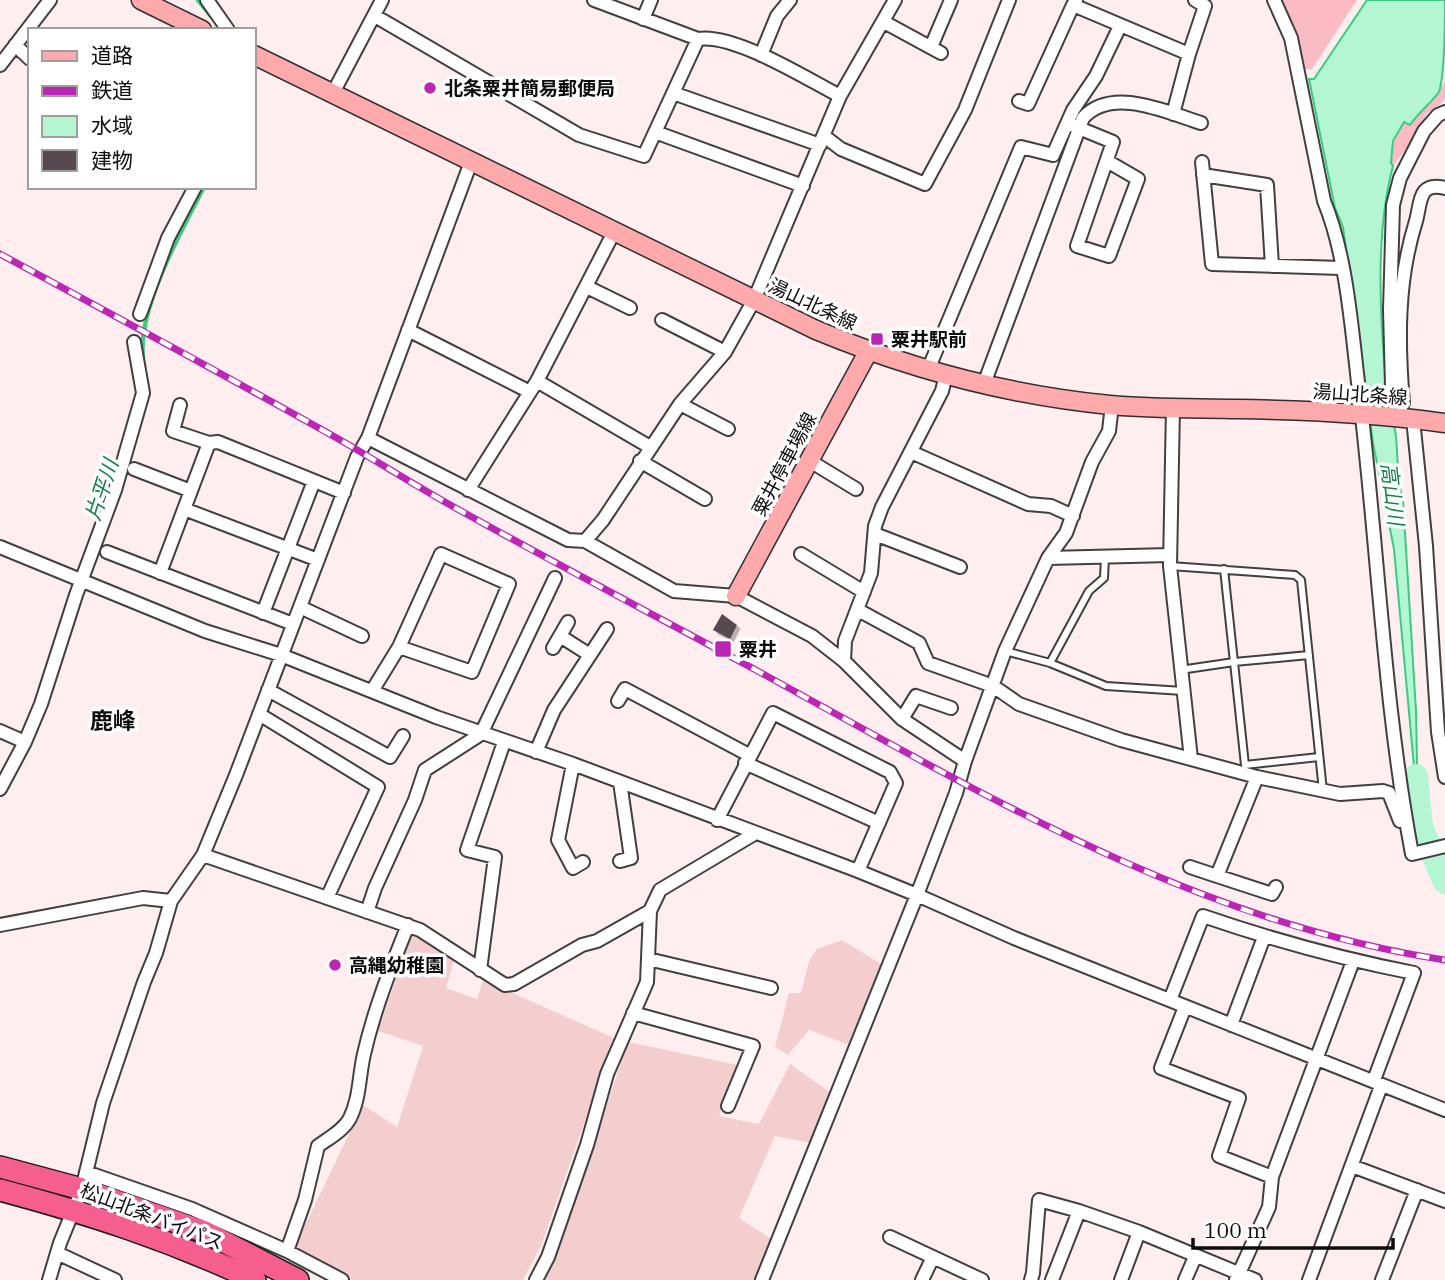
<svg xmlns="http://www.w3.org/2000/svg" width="1445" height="1280" viewBox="0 0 1445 1280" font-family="'IBM Plex Serif','Noto Sans JP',serif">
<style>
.farmland{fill:#f4cece}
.sand{fill:#fabbc3}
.water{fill:#b3f6d1;stroke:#3bcc81;stroke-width:2}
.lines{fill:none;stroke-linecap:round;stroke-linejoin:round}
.stream{stroke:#3bcc81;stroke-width:4.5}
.river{stroke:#b3f6d1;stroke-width:24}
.building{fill:#564a50;filter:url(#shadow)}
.service-casing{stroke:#404040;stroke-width:10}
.minor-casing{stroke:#404040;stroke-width:16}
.secondary-casing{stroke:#2f2f2f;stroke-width:21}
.trunk-casing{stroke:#1e1e1e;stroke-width:24}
.service{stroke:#fff;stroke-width:6}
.minor{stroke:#fff;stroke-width:12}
.secondary{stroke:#fea9ac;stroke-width:18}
.trunk{stroke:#f55e8e;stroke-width:21}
.rail-casing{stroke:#bc26b7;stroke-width:7}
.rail{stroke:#fff;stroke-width:4.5;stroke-dasharray:13;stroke-linecap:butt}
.poi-dot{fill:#bc26b7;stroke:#fff;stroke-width:2.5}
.labels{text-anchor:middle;stroke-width:7;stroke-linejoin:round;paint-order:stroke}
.poi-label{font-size:19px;font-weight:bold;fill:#0d0d0d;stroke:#fff;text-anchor:start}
.street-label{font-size:19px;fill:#0d0d0d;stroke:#fff}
.water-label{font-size:21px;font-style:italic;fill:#16824e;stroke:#fff}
.quarter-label{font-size:23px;font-weight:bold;fill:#0d0d0d;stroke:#fff}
</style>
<defs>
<filter id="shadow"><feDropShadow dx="3.5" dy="3.5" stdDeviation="0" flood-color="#0004"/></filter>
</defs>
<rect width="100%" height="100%" fill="#ffeef0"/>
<path class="farmland" d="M413 930 455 957 446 988 477 999 483 980 614 1038 541 1246 523 1280H348L295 1246 363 1105 397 1127 423 1046 378 1031Z
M842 940 881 964 849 1045 809 1030 788 1055 775 1047 789 993H801L809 961 817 949Z
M628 1042 738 1065 719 1116 759 1124 790 1064 831 1093 812 1143 775 1136 739 1218 773 1240 755 1280H541L557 1252Z"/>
<path class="sand" d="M1281 0H1357L1312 69H1303L1293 28Z
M1445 81V98L1441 104 1427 113 1407 147 1393 166C1386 149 1396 136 1404 122L1410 124C1421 109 1436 98 1445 81Z"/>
<path class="water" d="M1367 0H1445C1445 23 1445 74 1439 92 1432 102 1419 112 1410 125L1404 122 1393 141 1391 163 1393 166C1375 233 1380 315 1386 385 1387 402 1394 420 1396 437 1398 459 1397 480 1403 501L1416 711 1418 810 1394 549 1373 443 1343 227 1335 208 1309 79H1314Z"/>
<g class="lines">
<path class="stream" d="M198 0 211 16
M143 358C137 310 181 231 204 187"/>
<path class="river" d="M1416 776 1421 827 1445 882"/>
</g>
<path class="building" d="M722 614 737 625 730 639 713 630Z
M758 638 773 646 769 653 754 646Z"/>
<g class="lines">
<defs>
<path id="service" d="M1170 566 1295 575 1301 580 1323 791
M1224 569 1245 765 1319 757
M1005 651 1050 663 1106 686 1183 691
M1050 663 1089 591 1104 578 1105 557
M1180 670 1234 662 1309 655"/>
<path id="minor" d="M207 0 228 30
M594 0 698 39C734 33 807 79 840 96
M1076 0 1073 5 1189 54 1205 6 1195 0
M1274 0 1291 38 1324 201C1348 259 1352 336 1360 399 1378 551 1384 704 1412 854L1445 846
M375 16 579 135 644 156 698 39
M643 19 651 0
M884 22 941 53
M15 45 30 59
M931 47 951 0
M761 55 777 16 790 0
M0 65 50 0
M333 93 382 0
M673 93 820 145
M1019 101 1028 104 1073 5
M1173 114 1189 54
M1074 126 1113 142 1077 246 1109 256 1138 179 1107 161
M655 132 803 186
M824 136 841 149 925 184 965 110 1009 0
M1202 162 1212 264 1341 268
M1203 175 1267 185 1272 266
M587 287 630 308
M140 314 168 238 195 187
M662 320 725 352
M408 330 530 392
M928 370 1021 147 1053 155 1073 110 1096 76 1120 26
M537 381 650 447
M984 384 1083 118C1112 86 1166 112 1201 123
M1403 403C1398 342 1397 281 1416 221 1421 203 1418 181 1445 188
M680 404 728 429
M180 405 173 431 209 443
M1173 407 1170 566 1191 759
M1404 418 1392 385 1390 310 1393 205 1400 178 1424 131 1438 115 1445 112
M1413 419 1426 546 1438 732 1445 777
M368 438 568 540 585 541 674 591 736 596 812 636 844 661 902 719 965 761
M911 452 1028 504 1051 506 1073 516
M640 461 705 499
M810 461 856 489
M134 469 191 491
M468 490 537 381 614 232
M184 509 318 560
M875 534 960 567
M585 541 603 520 680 404 725 352 754 300 840 96 895 0
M0 547 205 631 281 655 436 717 573 764 858 871 917 895 1014 938 1445 1110
M107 552 293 624
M801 554 864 592
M1048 558 1170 555
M160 573 209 443 218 442 344 493
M300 607 362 636
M858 610 919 643 928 663 993 686 1019 704 1121 740 1257 777 1340 794 1383 791 1389 793 1400 821
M263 613 314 481
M553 648 568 622
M590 655 607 629
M844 661 845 641 871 573 875 526 882 507 942 391 946 375
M268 690 390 757 403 736
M372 691 399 647 441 554 509 584 472 672 399 647
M618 701 625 689 749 755
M259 714 378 787 327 898
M902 719 916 696 951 708
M0 731 25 742
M536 752 554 710 590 655 560 636
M745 763 879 823
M573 764 558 840 573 868 583 862
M1257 777 1217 876 1272 894 1276 887
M0 789 25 742 41 704 76 595 115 490 143 393 134 342
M717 820 773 713 890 772 896 783 858 871
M203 855 420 930 505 985 514 984 582 945 597 941 650 911
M620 861 631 858 620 782
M1190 867 1217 876
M367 912 375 888 415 800 425 770 481 734 555 578
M0 925 143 898 171 901
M648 959 771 988
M480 970 495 857 467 850 504 742
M1170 1000 1203 916C1273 940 1342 959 1414 973L1374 1080
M1185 1007 1161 1068 1239 1098 1219 1156 1272 1177
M633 1013 753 1046 728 1106
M1231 1025 1264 937
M1352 1166 1445 1201
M86 1172 192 1209 287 1251 342 1280
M890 1237 982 1280
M287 1251 305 1200 318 1146C329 1138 344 1130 350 1118 360 1098 359 1075 364 1054 374 1010 391 967 408 925
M57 1253 115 1280
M49 1280 60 1243 82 1189 103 1103 144 982 156 953 171 901 203 855 236 775 357 457 368 438 471 162
M536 1280 548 1257 587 1145 607 1074 647 982 650 911 660 890 754 834
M762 1280 917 895 956 793 965 761 1005 651 1048 558 1066 533 1092 462 1109 431 1112 405
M922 1280 933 1257
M1031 1280 1033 1273 1039 1200 1079 1211
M1052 1280 1079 1211 1139 1232 1255 1280
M1121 1280 1139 1232
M1185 1280 1195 1257
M1236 1280 1269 1207 1272 1177 1353 961
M1309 1280 1381 1086
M1382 1280 1417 1190"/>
<path id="secondary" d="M141 0 202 30
M254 55 816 330C910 369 1008 395 1110 405 1152 409 1195 408 1238 409 1307 410 1376 413 1445 423
M736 596 868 352"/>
<path id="trunk" d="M0 1167 82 1189 205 1232 298 1280
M0 1190C90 1214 170 1240 255 1280"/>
</defs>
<use href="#service" class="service-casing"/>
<use href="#minor" class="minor-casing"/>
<use href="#secondary" class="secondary-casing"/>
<use href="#trunk" class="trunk-casing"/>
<use href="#service" class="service"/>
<use href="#minor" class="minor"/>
<use href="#secondary" class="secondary"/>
<use href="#trunk" class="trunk"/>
<defs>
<path id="rail" d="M0 254C117 317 234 380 349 445 386 467 423 490 461 511 558 565 656 616 754 669 974 789 1193 922 1445 960"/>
</defs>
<use href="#rail" class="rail-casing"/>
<use href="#rail" class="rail"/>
</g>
<g class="poi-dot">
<circle cx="430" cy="88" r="7"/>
<rect x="870" y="332" width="14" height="14" rx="3.5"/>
<rect x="714" y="640" width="18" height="18" rx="3.5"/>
<circle cx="335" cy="965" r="7"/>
</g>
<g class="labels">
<g class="poi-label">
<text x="444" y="95">北条粟井簡易郵便局</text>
<text x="891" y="346">粟井駅前</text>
<text x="739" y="656">粟井</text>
<text x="349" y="972">高縄幼稚園</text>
</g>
<g class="street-label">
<text transform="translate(813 304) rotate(25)" y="7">湯山北条線</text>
<text transform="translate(1360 394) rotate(4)" y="7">湯山北条線</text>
<text transform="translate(784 464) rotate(-62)" y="7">粟井停車場線</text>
<text transform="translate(152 1216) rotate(21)" y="7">松山北条バイパス</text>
</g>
<g class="water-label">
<text transform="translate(102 490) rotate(-72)" y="7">片平川</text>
<text transform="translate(1392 494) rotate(83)" y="7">高山川</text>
</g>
<g class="quarter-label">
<text x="113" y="729">鹿峰</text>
</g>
</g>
<rect x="28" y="28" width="228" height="161" fill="#ffffff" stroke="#9e9e9e" stroke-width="2"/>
<rect x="42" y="51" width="35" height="10" fill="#fea9ac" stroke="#9e9e9e" stroke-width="2"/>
<text x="91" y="63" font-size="21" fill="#0d0d0d">道路</text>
<rect x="42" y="86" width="35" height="10" fill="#bc26b7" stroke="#9e9e9e" stroke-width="2"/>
<text x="91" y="98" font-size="21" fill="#0d0d0d">鉄道</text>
<rect x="42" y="116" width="35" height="21" fill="#b3f6d1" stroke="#9e9e9e" stroke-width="2"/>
<text x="91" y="133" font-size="21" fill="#0d0d0d">水域</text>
<rect x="42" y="150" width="35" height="21" fill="#564a50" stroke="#9e9e9e" stroke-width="2"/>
<text x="91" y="168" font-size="21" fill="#0d0d0d">建物</text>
<path d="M1193 1238v10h200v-10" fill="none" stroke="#0d0d0d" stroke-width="3.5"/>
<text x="1204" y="1238" font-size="21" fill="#0d0d0d" stroke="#ffffff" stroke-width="5" paint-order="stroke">100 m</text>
</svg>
